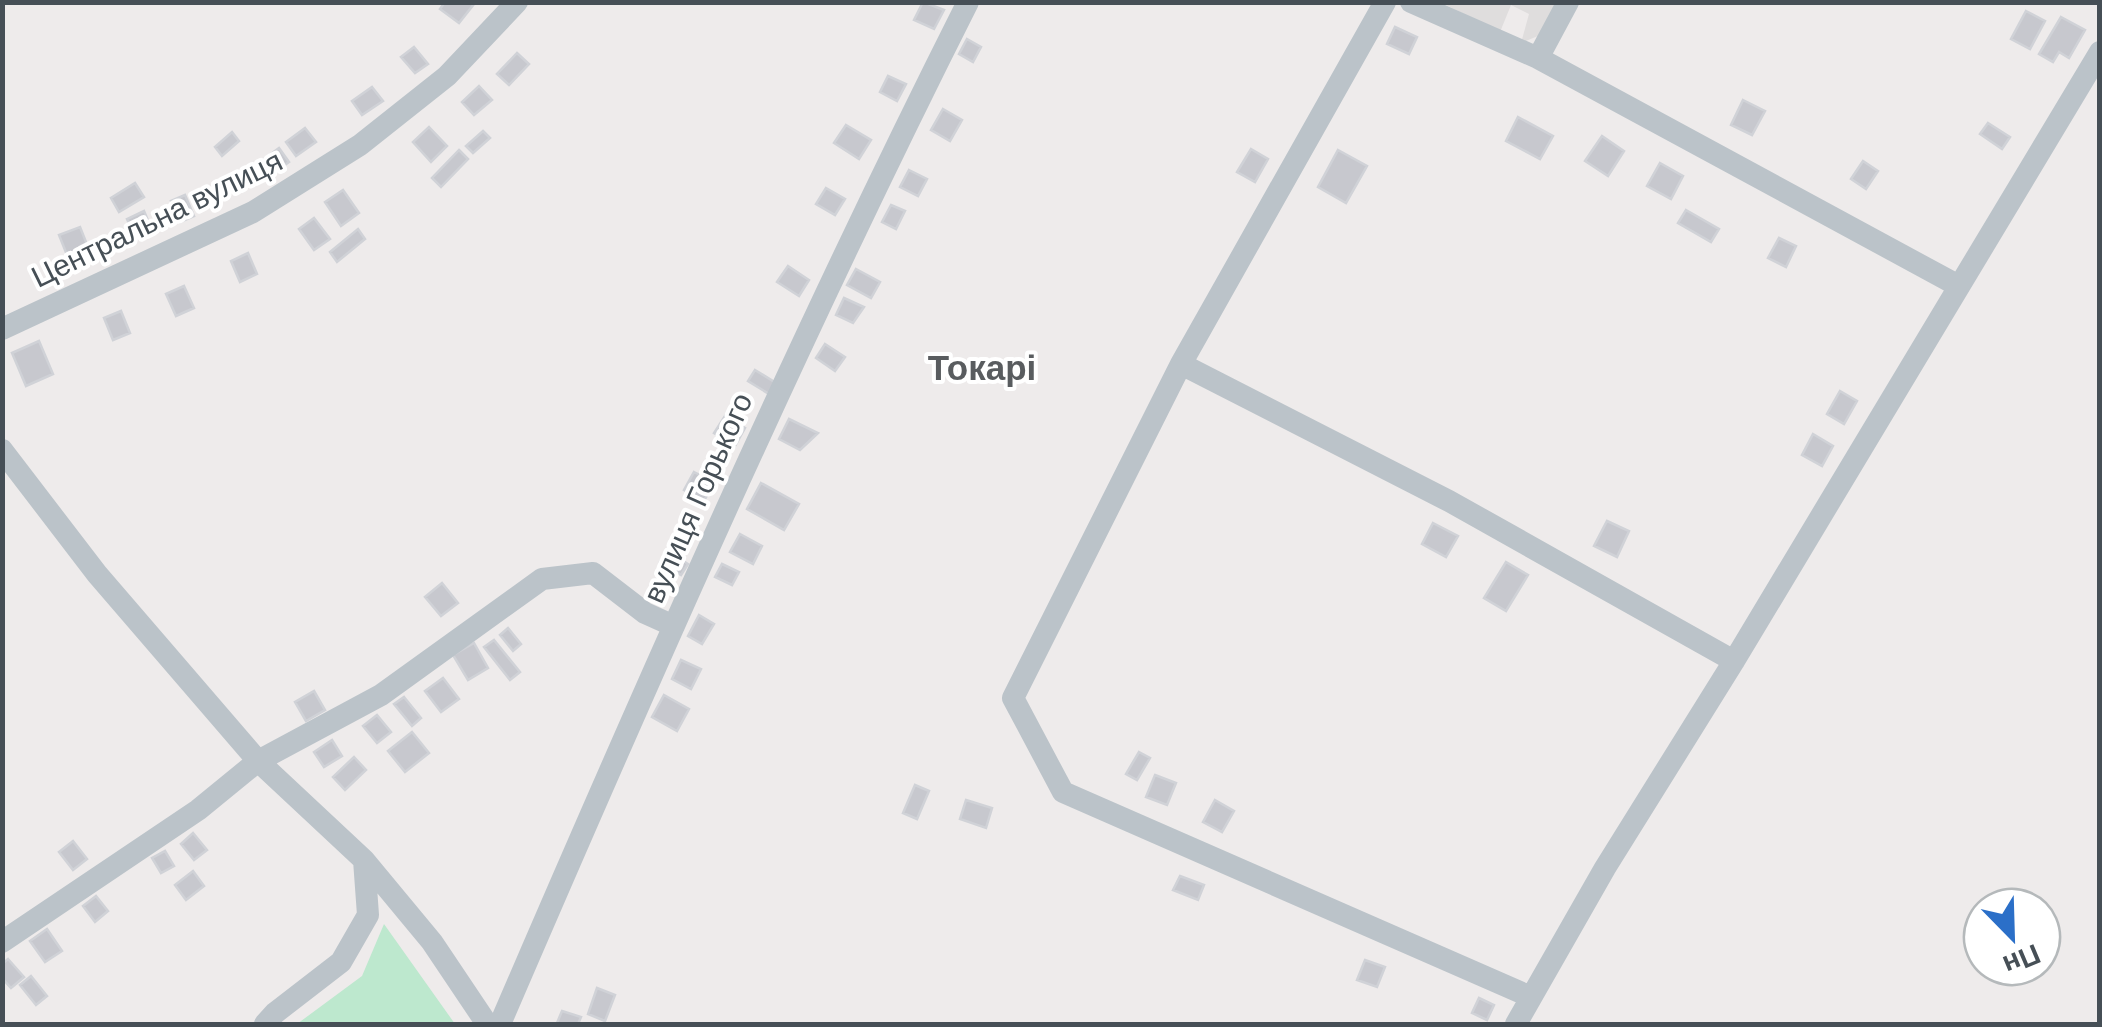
<svg xmlns="http://www.w3.org/2000/svg" width="2102" height="1027" viewBox="0 0 2102 1027" font-family="Arial,sans-serif">
<style>
.education{fill:#dfdddd}
.green{fill:#bde8ce}
.building{fill:#c7c8ce;stroke:#d0d2d7;stroke-width:2.5}
.lines{fill:none;stroke-linecap:round;stroke-linejoin:round}
.minor{stroke:#bbc3c9;stroke-width:22}
.labels{text-anchor:middle;stroke-width:8;stroke-linejoin:round;paint-order:stroke}
.street-label{font-size:30px;fill:#464f56;stroke:#fff}
.quarter-label{font-size:35px;font-weight:bold;fill:#595c5f;stroke:#fff}
</style>
<rect width="100%" height="100%" fill="#eeebeb"/>
<path class="education" d="M1442 3H1564L1550 31 1521 43 1529 14 1511 5 1500 32Z"/>
<path class="green" d="M384 924 455 1024H297L362 976Z"/>
<path class="building" d="M445 2H473L474 4 459 23 440 9Z
M923 2 944 10 934 29 914 20Z
M2026 11 2045 21 2030 49 2011 39Z
M2061 17 2085 30 2069 58 2059 52 2053 62 2039 54Z
M1395 27 1417 37 1409 54 1387 44Z
M967 39 981 47 973 62 959 54Z
M414 47 428 64 415 73 401 57Z
M517 53 529 64 509 85 497 74Z
M888 76 906 84 897 101 880 92Z
M479 86 492 100 474 115 462 102Z
M372 87 383 101 362 115 352 101Z
M1743 100 1765 111 1752 135 1731 125Z
M943 109 962 120 950 141 931 130Z
M1518 117 1553 136 1540 159 1506 141Z
M1988 123 2010 137 2002 149 1980 134Z
M846 125 871 140 859 159 834 143Z
M429 127 447 146 431 162 413 142Z
M305 128 316 142 296 156 286 142Z
M483 131 490 138 473 153 466 146Z
M232 132 239 141 222 156 215 147Z
M1602 136 1624 151 1608 176 1585 161Z
M279 148 289 162 274 173 264 159Z
M1251 149 1268 159 1255 182 1237 172Z
M459 150 468 159 441 187 432 178Z
M1338 150 1367 166 1346 203 1318 187Z
M1863 161 1878 171 1866 189 1851 179Z
M1660 163 1683 176 1671 199 1647 186Z
M909 170 927 179 918 196 900 187Z
M135 183 144 197 119 212 111 198Z
M826 188 845 199 835 215 816 204Z
M343 190 359 213 341 226 325 202Z
M185 195 194 216 180 222 171 201Z
M891 205 905 211 896 229 882 222Z
M1686 210 1719 229 1711 242 1678 223Z
M144 211 152 230 136 238 127 219Z
M314 218 330 239 314 250 299 229Z
M80 227 90 252 69 260 59 235Z
M358 229 365 239 337 262 330 252Z
M1779 238 1796 246 1786 267 1768 258Z
M248 253 257 274 240 282 231 261Z
M788 266 809 280 799 296 777 282Z
M856 269 880 282 871 298 847 285Z
M184 286 194 308 176 316 166 294Z
M844 298 864 307 853 323 836 315Z
M121 311 130 333 113 340 104 318Z
M39 341 53 374 26 386 12 353Z
M825 344 845 357 835 371 816 358Z
M755 370 776 383 769 394 748 381Z
M1840 391 1857 401 1844 424 1827 414Z
M725 416 745 428 735 446 714 433Z
M789 419 818 433 800 450 779 439Z
M1813 434 1833 446 1822 466 1802 455Z
M694 472 714 482 704 501 684 490Z
M761 483 799 504 784 530 747 509Z
M1607 521 1629 531 1617 557 1594 546Z
M1433 523 1458 536 1446 557 1422 544Z
M740 534 762 546 753 564 730 552Z
M667 550 688 564 681 575 660 562Z
M1506 562 1528 575 1506 611 1484 598Z
M722 564 739 572 732 585 715 577Z
M442 583 458 603 441 616 425 597Z
M699 615 714 624 702 644 688 636Z
M508 628 521 644 513 651 500 635Z
M494 640 520 672 510 680 484 647Z
M474 643 488 668 468 680 453 655Z
M681 660 701 669 691 689 672 679Z
M443 678 459 699 441 712 425 691Z
M314 691 325 710 306 721 295 702Z
M664 695 689 709 677 731 652 717Z
M404 697 421 718 412 726 394 704Z
M377 715 391 732 377 743 363 726Z
M412 732 429 753 405 772 388 751Z
M332 740 342 756 324 767 314 752Z
M1139 752 1150 758 1137 780 1126 774Z
M354 757 366 770 345 790 333 777Z
M1155 775 1176 783 1167 805 1146 797Z
M915 785 929 791 917 819 903 813Z
M966 800 992 808 986 828 960 819Z
M1215 800 1234 811 1222 832 1203 822Z
M193 833 207 850 194 860 181 844Z
M73 841 87 859 73 870 59 852Z
M165 851 174 866 161 873 152 858Z
M193 871 204 886 186 900 175 885Z
M1180 876 1204 885 1198 900 1173 890Z
M96 896 108 911 95 922 83 906Z
M47 929 62 951 45 962 30 941Z
M8 959 24 977 11 988 2 978V964Z
M1365 960 1385 967 1377 987 1357 980Z
M31 976 47 996 36 1005 20 985Z
M597 988 615 995 605 1021 588 1014Z
M1479 998 1494 1005 1487 1020 1472 1013Z
M562 1011 581 1017 578 1024 557 1023Z"/>
<g class="lines">
<path class="minor" d="M1385 2 1181 364 1013 698 1063 792 1531 997
M1411 2 1538 58 1957 285
M1538 58 1568 2
M2 329 253 212 360 145 447 76 517 2
M1181 364 1449 501 1734 661
M2 450 97 574 258 761 364 860 432 942 487 1024
M2 942 198 810 258 761 381 695 542 579 593 573 645 613 674 626
M265 1024 275 1013 341 962 368 915 364 860
M500 1024C648 680 799 337 968 2
M1516 1024 1605 868 1734 661 2100 52"/>
</g>
<g class="labels">
<g class="street-label">
<text transform="translate(157 219) rotate(-26)" y="10">Центральна вулиця</text>
<text transform="translate(698 498) rotate(-66)" y="10">вулиця Горького</text>
</g>
<g class="quarter-label">
<text x="982" y="380">Токарі</text>
</g>
</g>
<rect width="2102" height="1027" fill="none" stroke="#464f56" stroke-width="10"/>
<g transform="translate(2012 937) rotate(157)"><circle r="48" fill="#ffffff" stroke="#b5b9bb" stroke-width="2.5"/>
<path d="M0-8L18 38L0 25L-18 38Z" fill="#2b6fc8"/>
<text y="-15" font-size="28" font-weight="bold" text-anchor="middle" fill="#464f56">Пн</text>
</g>
</svg>
